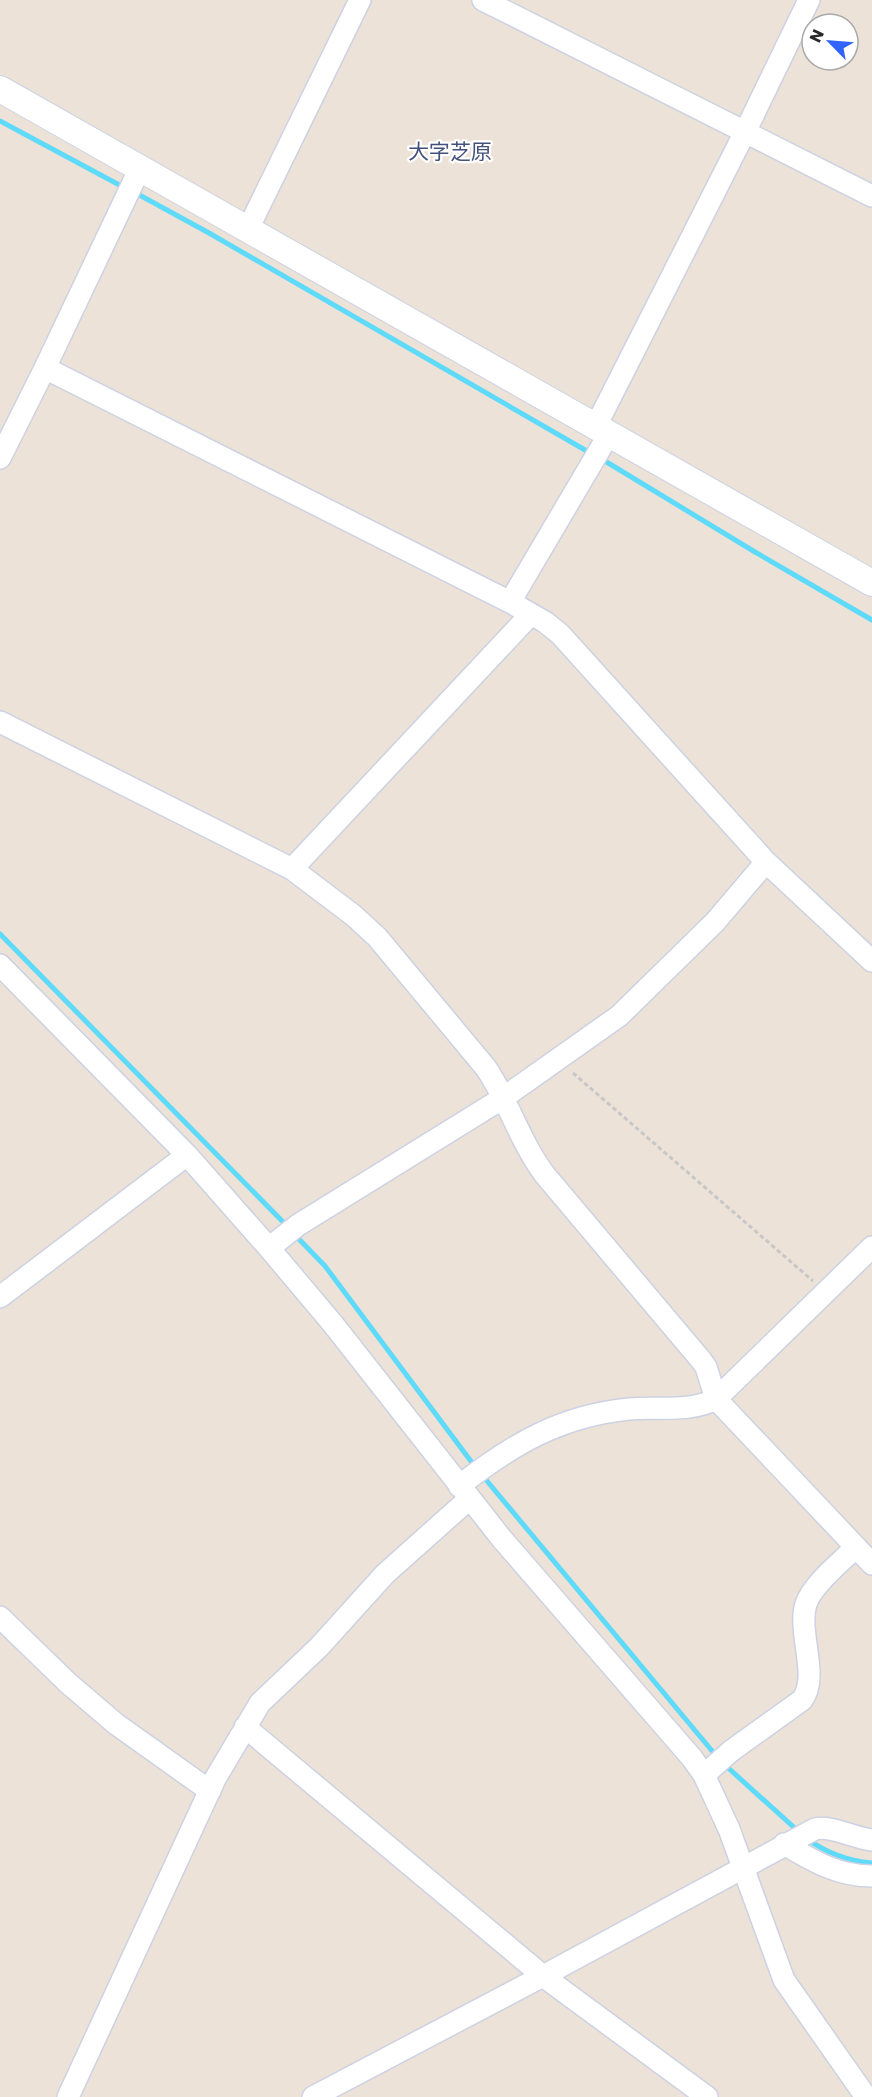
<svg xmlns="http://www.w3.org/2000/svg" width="872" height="2097" viewBox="0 0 872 2097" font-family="Poppins,'Noto Sans JP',sans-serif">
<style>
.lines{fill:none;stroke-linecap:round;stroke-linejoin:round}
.stream{stroke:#5edafa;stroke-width:5}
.minor-casing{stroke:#ccd2e3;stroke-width:24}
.tertiary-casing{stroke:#ccd2e3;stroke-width:28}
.path{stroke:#c7c7c7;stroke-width:3;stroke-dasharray:4.5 3;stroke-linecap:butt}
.minor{stroke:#fff;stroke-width:21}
.tertiary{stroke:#fff;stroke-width:26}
.labels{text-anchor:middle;stroke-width:4.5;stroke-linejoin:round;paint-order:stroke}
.quarter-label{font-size:21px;fill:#44517c;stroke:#fff}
</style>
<rect width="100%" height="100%" fill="#ece2d7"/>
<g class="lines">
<path class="stream" d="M0 121 125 188
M134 192 209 233 592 454
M600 458 755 552 872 620
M0 934 288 1227
M294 1234 325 1266 476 1468
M482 1475 718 1758
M725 1765 798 1831
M807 1839C827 1853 848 1861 872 1863"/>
<defs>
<path id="minor" d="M483 0 872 196
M248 229 360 0
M45 368 510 602 545 622 560 634 766 862 872 961
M595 426 603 412 745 132 809 0
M0 458 45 368 140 168
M510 602 609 434
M0 722 292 869 353 915 377 937 486 1068C509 1102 520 1142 545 1175L701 1360 706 1367 716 1399 872 1564
M292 869 531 614
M0 965 187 1155 269 1248 333 1324 502 1539 692 1758 704 1775 729 1829 784 1980 866 2097
M269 1248 298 1225 503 1098 619 1016 715 922 766 862
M0 1297 187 1155
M459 1486C513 1444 560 1416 629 1409 658 1406 689 1413 716 1399L872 1247
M0 1617 68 1683 116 1724 210 1791
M245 1727 543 1976 707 2097
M704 1775 731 1751 802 1700C820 1677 797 1632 806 1604 812 1585 841 1562 855 1548
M784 1844C813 1861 838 1876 872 1876
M68 2097 215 1779 260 1703 319 1647 385 1574 469 1499
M313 2097 543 1976 815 1829C830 1825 854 1838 872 1840"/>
<path id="tertiary" d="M0 89 872 583"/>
</defs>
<use href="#minor" class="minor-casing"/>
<use href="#tertiary" class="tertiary-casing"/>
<path class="path" d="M573 1073 813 1281"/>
<use href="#minor" class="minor"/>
<use href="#tertiary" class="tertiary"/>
</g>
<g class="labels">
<g class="quarter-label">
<text x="450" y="159">大字芝原</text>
</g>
</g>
<g transform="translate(830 42) rotate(295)"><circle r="28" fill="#ffffff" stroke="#a9a9a9" stroke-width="1.5"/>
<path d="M0-4.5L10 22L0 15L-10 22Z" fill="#3163ff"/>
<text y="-9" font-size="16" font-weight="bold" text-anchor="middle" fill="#282828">N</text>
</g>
</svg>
